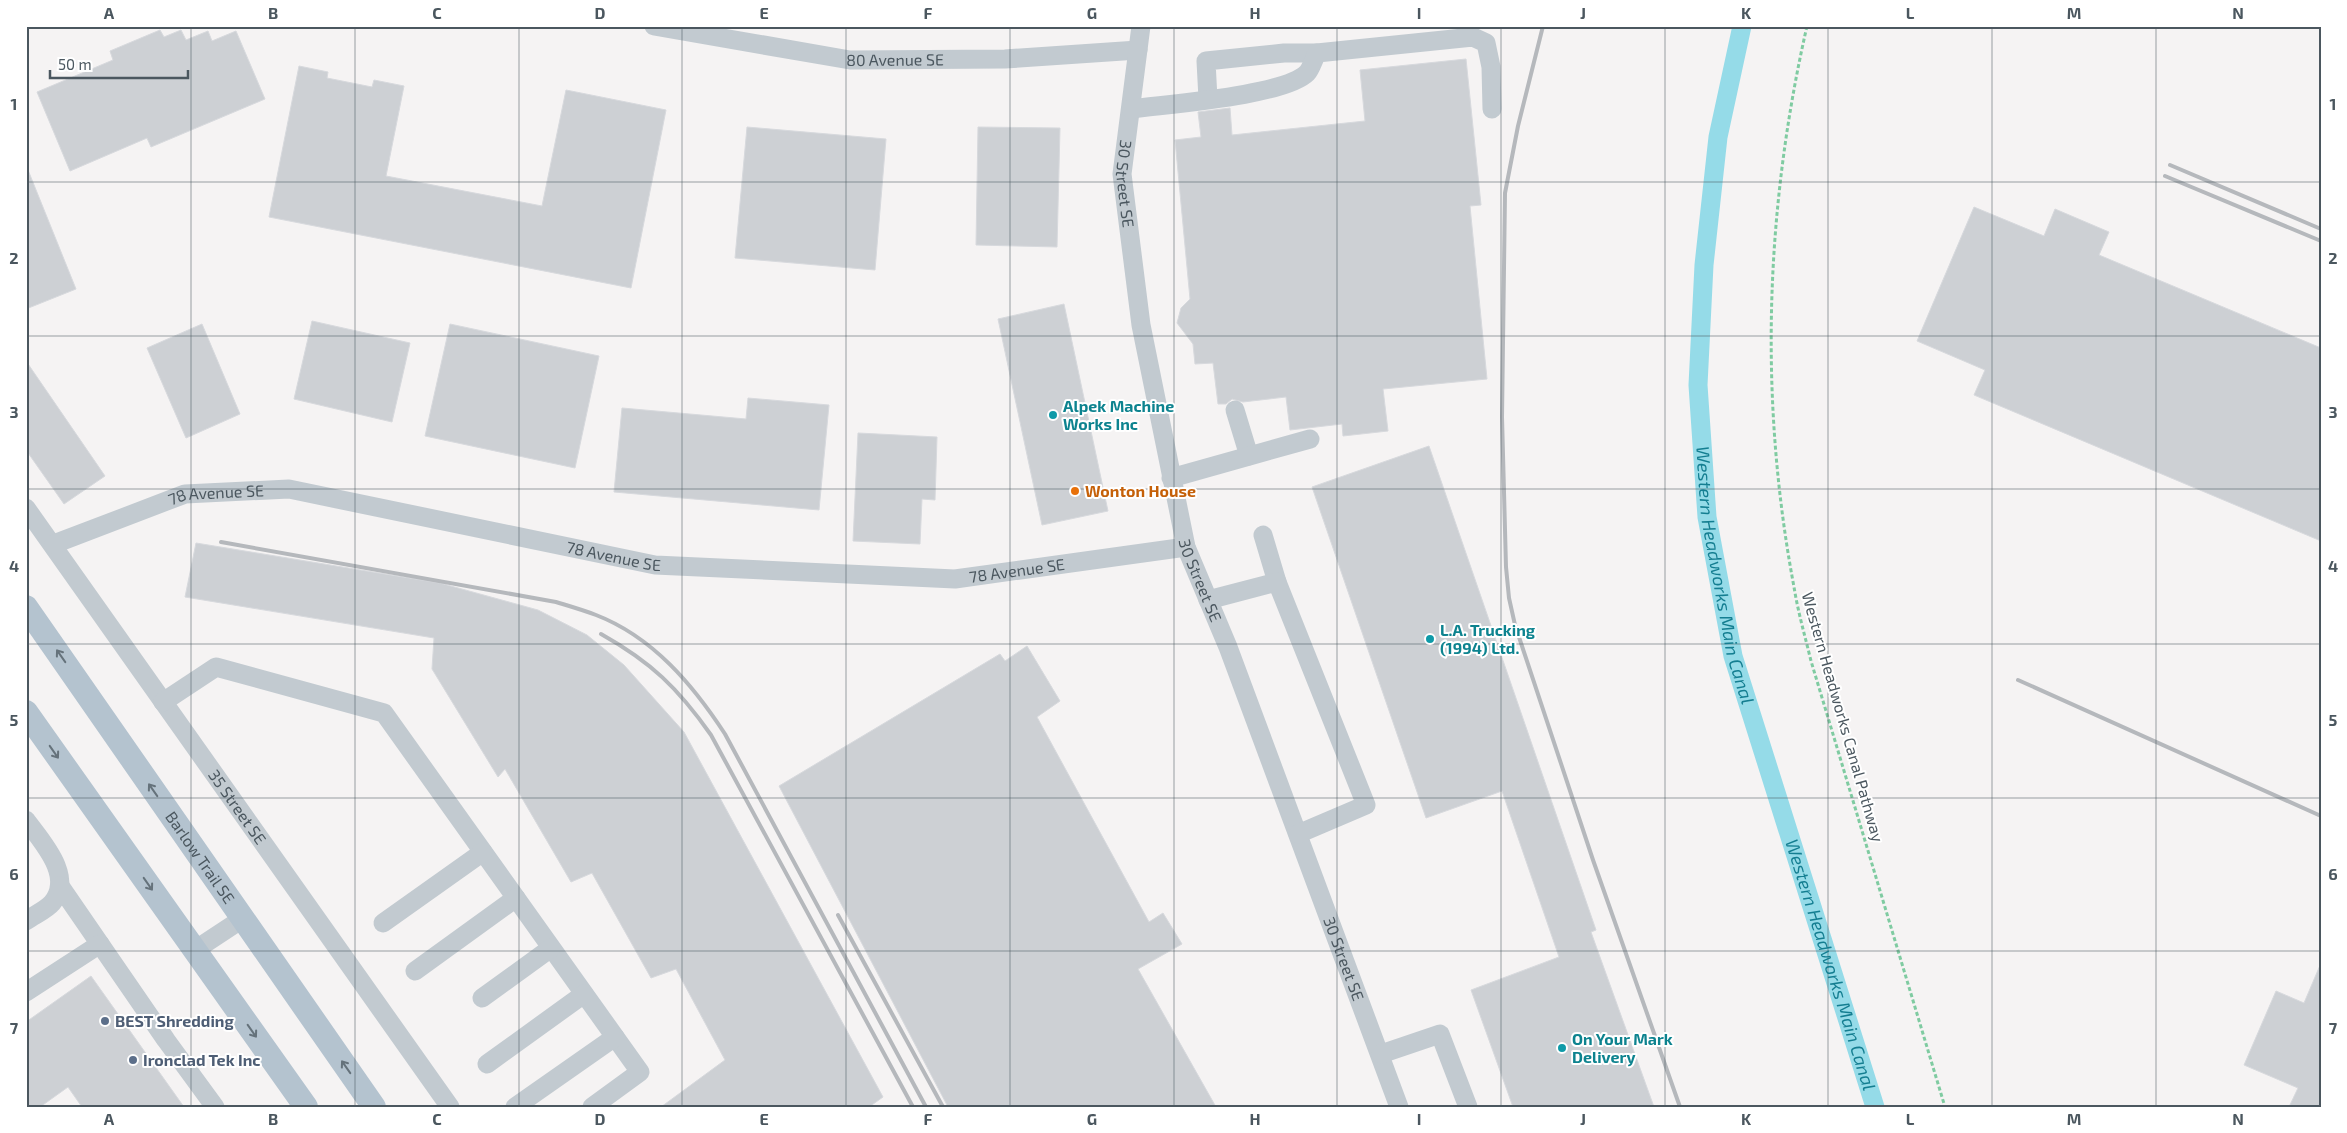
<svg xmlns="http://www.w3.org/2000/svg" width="2347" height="1133" viewBox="0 0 2347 1133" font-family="'Exo 2',sans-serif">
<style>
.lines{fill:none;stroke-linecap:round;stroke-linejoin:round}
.canal{stroke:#95dbe8;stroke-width:19}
.building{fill:#cdd0d4;stroke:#d7d9dd}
.path{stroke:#7fcba1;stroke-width:3;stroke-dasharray:4 2.5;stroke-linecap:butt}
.minor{stroke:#c2cad0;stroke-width:19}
.major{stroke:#b4c3cf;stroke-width:24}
.rail{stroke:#b5b8bc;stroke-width:4}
.oneway{stroke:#65727b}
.grid{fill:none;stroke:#4b575f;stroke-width:1;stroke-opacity:0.55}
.culture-dot{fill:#0f9aa8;stroke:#fff;stroke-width:2}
.food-dot{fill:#e8710a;stroke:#fff;stroke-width:2}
.service-dot{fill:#5c6f8a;stroke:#fff;stroke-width:2}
.labels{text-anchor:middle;stroke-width:4;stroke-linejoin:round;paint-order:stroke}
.street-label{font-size:16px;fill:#4b575f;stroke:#fff}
.culture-label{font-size:16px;font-weight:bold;fill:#0d838f;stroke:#fff;text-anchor:start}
.food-label{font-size:16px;font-weight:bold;fill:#c56008;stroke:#fff;text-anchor:start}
.service-label{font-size:16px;font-weight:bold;fill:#4e5e75;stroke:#fff;text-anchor:start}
.water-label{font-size:18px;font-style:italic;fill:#147e91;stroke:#fff}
.neatline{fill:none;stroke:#4b575f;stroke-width:2}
.grid-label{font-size:16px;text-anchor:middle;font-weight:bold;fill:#4b575f}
</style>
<rect width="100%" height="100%" fill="#f5f3f3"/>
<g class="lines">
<path class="canal" id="s1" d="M1742 26 1718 137 1704 265 1698 385 1707 517 1733 656 1875 1107"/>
</g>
<path class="building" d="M160 30 164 37 181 30 186 40 208 31 212 41 236 31 265 99 151 147 147 138 70 171 37 92 113 60 110 51Z
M1466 59 1481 205 1470 206 1487 379 1383 389 1388 431 1343 436 1342 424 1290 430 1286 397 1243 402 1232 399 1226 404H1218L1213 363 1195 364 1193 344 1177 323 1181 308 1190 299 1175 140 1201 137 1198 112 1230 108 1232 135 1365 121 1360 70Z
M299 66 328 72 327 78 372 87 374 80 404 86 386 176 542 206 566 90 666 110 631 288 269 217Z
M747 127 886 139 875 270 735 258Z
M978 127 1060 128 1057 247 976 245Z
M26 165 76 289 26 309Z
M1974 207 2044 236 2055 209 2109 232 2099 255 2321 348V541L1974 395 1985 370 1917 341Z
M1064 304 1108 511 1042 525 998 319Z
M312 321 410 343 392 422 294 399Z
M202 324 240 414 186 438 147 348Z
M450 324 599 356 575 468 425 436Z
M26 361 105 476 64 504 26 450Z
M748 398 829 405 819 510 614 492 622 408 746 419Z
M858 433 937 437 935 500 922 499 920 544 853 541Z
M1429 446 1596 930 1591 932 1654 1107H1513L1471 990 1559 957 1502 791 1426 818 1312 487Z
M196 543 440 583 538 610 587 635 624 665 684 732 883 1097 869 1107H661L725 1060 676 969 651 978 592 873 571 882 505 769 498 777 432 669 434 638 185 597Z
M1027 646 1060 701 1037 717 1149 922 1163 913 1182 944 1138 969 1216 1107H948L779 786 1000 654 1005 661Z
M2321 963V1107H2289L2298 1088 2244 1065 2276 991 2304 1003Z
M91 976 184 1107H82L68 1087 40 1107H26V1022Z"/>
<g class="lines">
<path class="path" d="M1807 26C1765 210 1759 401 1794 587 1798 612 1805 636 1811 661L1945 1107"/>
<g class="minor">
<path id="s2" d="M654 26 850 60 1005 59 1138 50"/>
<path id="s3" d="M1141 26 1122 174 1141 325 1186 547 1228 647 1399 1107"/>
<path d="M1208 99 1206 61 1284 53H1317"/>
<path d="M1131 109C1166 104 1284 96 1307 73 1311 69 1314 58 1317 53L1473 37 1486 43 1491 67 1492 109"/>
<path d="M1235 410 1249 456"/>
<path d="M1171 478 1310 439"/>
<path id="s4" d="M26 508 450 1107"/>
<path d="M1263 535 1277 582"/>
<path id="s5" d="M54 544 185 494 289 489 655 565 955 579 1186 547"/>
<path d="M1208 600 1277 582 1366 805 1298 834"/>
<path d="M163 702 216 667 384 713 640 1072 592 1107"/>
<path d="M26 820C41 841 75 876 52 903 46 910 34 915 26 921"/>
<path d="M60 886 166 1040 215 1107"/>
<path d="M383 923 483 852"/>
<path d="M195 950 242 919"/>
<path d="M415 971 516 898"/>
<path d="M26 992 100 944"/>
<path d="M482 998 551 948"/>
<path d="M1381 1054 1440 1034 1468 1107"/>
<path d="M487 1064 584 994"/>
<path d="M515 1107 615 1037"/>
</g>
<g class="major">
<path id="s6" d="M26 607 374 1107"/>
<path d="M26 712 306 1107"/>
</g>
<path class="rail" d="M1543 26 1518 126 1505 193 1502 417 1506 567 1509 598 1515 625 1593 860 1680 1107
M2170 165 2321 229
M2165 176 2321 241
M221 542 556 602C569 606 583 610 596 615 653 637 693 685 725 734L926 1107
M601 634C651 662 678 688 711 735L913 1107
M2018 680 2321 816
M838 915 943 1107"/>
</g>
<defs><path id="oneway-shaft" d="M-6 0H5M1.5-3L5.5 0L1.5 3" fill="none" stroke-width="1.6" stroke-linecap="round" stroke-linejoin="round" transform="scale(1.25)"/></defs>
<g class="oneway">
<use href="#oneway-shaft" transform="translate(61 656) rotate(-125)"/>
<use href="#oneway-shaft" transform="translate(54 752) rotate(55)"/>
<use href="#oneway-shaft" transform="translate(153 790) rotate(-125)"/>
<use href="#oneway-shaft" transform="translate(148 884) rotate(55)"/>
<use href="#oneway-shaft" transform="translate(252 1031) rotate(55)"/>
<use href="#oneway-shaft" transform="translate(346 1067) rotate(-125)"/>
</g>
<path class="grid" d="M191 26V1107M355 26V1107M519 26V1107M682 26V1107M846 26V1107M1010 26V1107M1174 26V1107M1337 26V1107M1501 26V1107M1665 26V1107M1828 26V1107M1992 26V1107M2156 26V1107M26 182H2321M26 336H2321M26 489H2321M26 644H2321M26 798H2321M26 951H2321"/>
<g class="culture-dot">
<circle cx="1053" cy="415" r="5"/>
<circle cx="1430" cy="639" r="5"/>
<circle cx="1562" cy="1048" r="5"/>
</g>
<circle class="food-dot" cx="1075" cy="491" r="5"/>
<g class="service-dot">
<circle cx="105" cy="1021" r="5"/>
<circle cx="133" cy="1060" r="5"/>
</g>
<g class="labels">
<g class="street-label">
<text dy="6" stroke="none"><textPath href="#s2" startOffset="244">80 Avenue SE</textPath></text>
<text dy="6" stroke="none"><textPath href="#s3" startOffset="159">30 Street SE</textPath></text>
<text dy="6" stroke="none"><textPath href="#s5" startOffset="171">78 Avenue SE</textPath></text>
<text dy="6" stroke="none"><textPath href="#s5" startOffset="576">78 Avenue SE</textPath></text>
<text dy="6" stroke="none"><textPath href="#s5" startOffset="981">78 Avenue SE</textPath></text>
<text dy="6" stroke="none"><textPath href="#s3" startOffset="564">30 Street SE</textPath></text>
<text transform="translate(1843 717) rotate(74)" y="6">Western Headworks Canal Pathway</text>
<text dy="6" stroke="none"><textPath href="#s4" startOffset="366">35 Street SE</textPath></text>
<text dy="6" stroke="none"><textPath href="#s6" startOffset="305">Barlow Trail SE</textPath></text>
<text dy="6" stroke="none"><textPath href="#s3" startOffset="969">30 Street SE</textPath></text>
</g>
<g class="culture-label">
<text x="1063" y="412">Alpek Machine<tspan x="1063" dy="18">Works Inc</tspan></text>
<text x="1440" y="636">L.A. Trucking<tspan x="1440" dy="18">(1994) Ltd.</tspan></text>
<text x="1572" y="1045">On Your Mark<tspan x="1572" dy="18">Delivery</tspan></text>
</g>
<g class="food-label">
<text x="1085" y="497">Wonton House</text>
</g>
<g class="service-label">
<text x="115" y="1027">BEST Shredding</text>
<text x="143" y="1066">Ironclad Tek Inc</text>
</g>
<g class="water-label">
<text dy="6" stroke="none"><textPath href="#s1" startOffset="555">Western Headworks Main Canal</textPath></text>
<text dy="6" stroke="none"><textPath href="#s1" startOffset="960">Western Headworks Main Canal</textPath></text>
</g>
</g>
<rect width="2347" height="1133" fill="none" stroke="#ffffff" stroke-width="55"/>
<path d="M50 70v8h138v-8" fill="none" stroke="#4b575f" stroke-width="2.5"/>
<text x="58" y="70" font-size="15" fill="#4b575f" stroke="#ffffff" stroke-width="4" paint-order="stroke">50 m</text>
<rect x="28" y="28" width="2292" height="1078" class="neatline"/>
<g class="grid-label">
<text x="109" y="19">A</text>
<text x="273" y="19">B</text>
<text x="437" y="19">C</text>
<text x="600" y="19">D</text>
<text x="764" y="19">E</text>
<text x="928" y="19">F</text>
<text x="1092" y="19">G</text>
<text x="1255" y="19">H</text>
<text x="1419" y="19">I</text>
<text x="1583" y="19">J</text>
<text x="1746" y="19">K</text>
<text x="1910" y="19">L</text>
<text x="2074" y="19">M</text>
<text x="2238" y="19">N</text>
<text x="14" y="110">1</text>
<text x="2333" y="110">1</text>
<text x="14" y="264">2</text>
<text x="2333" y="264">2</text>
<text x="14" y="418">3</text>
<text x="2333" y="418">3</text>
<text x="14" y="572">4</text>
<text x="2333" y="572">4</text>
<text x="14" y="726">5</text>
<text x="2333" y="726">5</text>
<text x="14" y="880">6</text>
<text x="2333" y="880">6</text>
<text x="14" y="1034">7</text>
<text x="2333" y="1034">7</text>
<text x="109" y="1125">A</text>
<text x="273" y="1125">B</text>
<text x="437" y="1125">C</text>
<text x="600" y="1125">D</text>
<text x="764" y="1125">E</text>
<text x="928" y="1125">F</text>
<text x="1092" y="1125">G</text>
<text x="1255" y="1125">H</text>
<text x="1419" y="1125">I</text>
<text x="1583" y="1125">J</text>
<text x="1746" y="1125">K</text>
<text x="1910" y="1125">L</text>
<text x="2074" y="1125">M</text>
<text x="2238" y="1125">N</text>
</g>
</svg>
